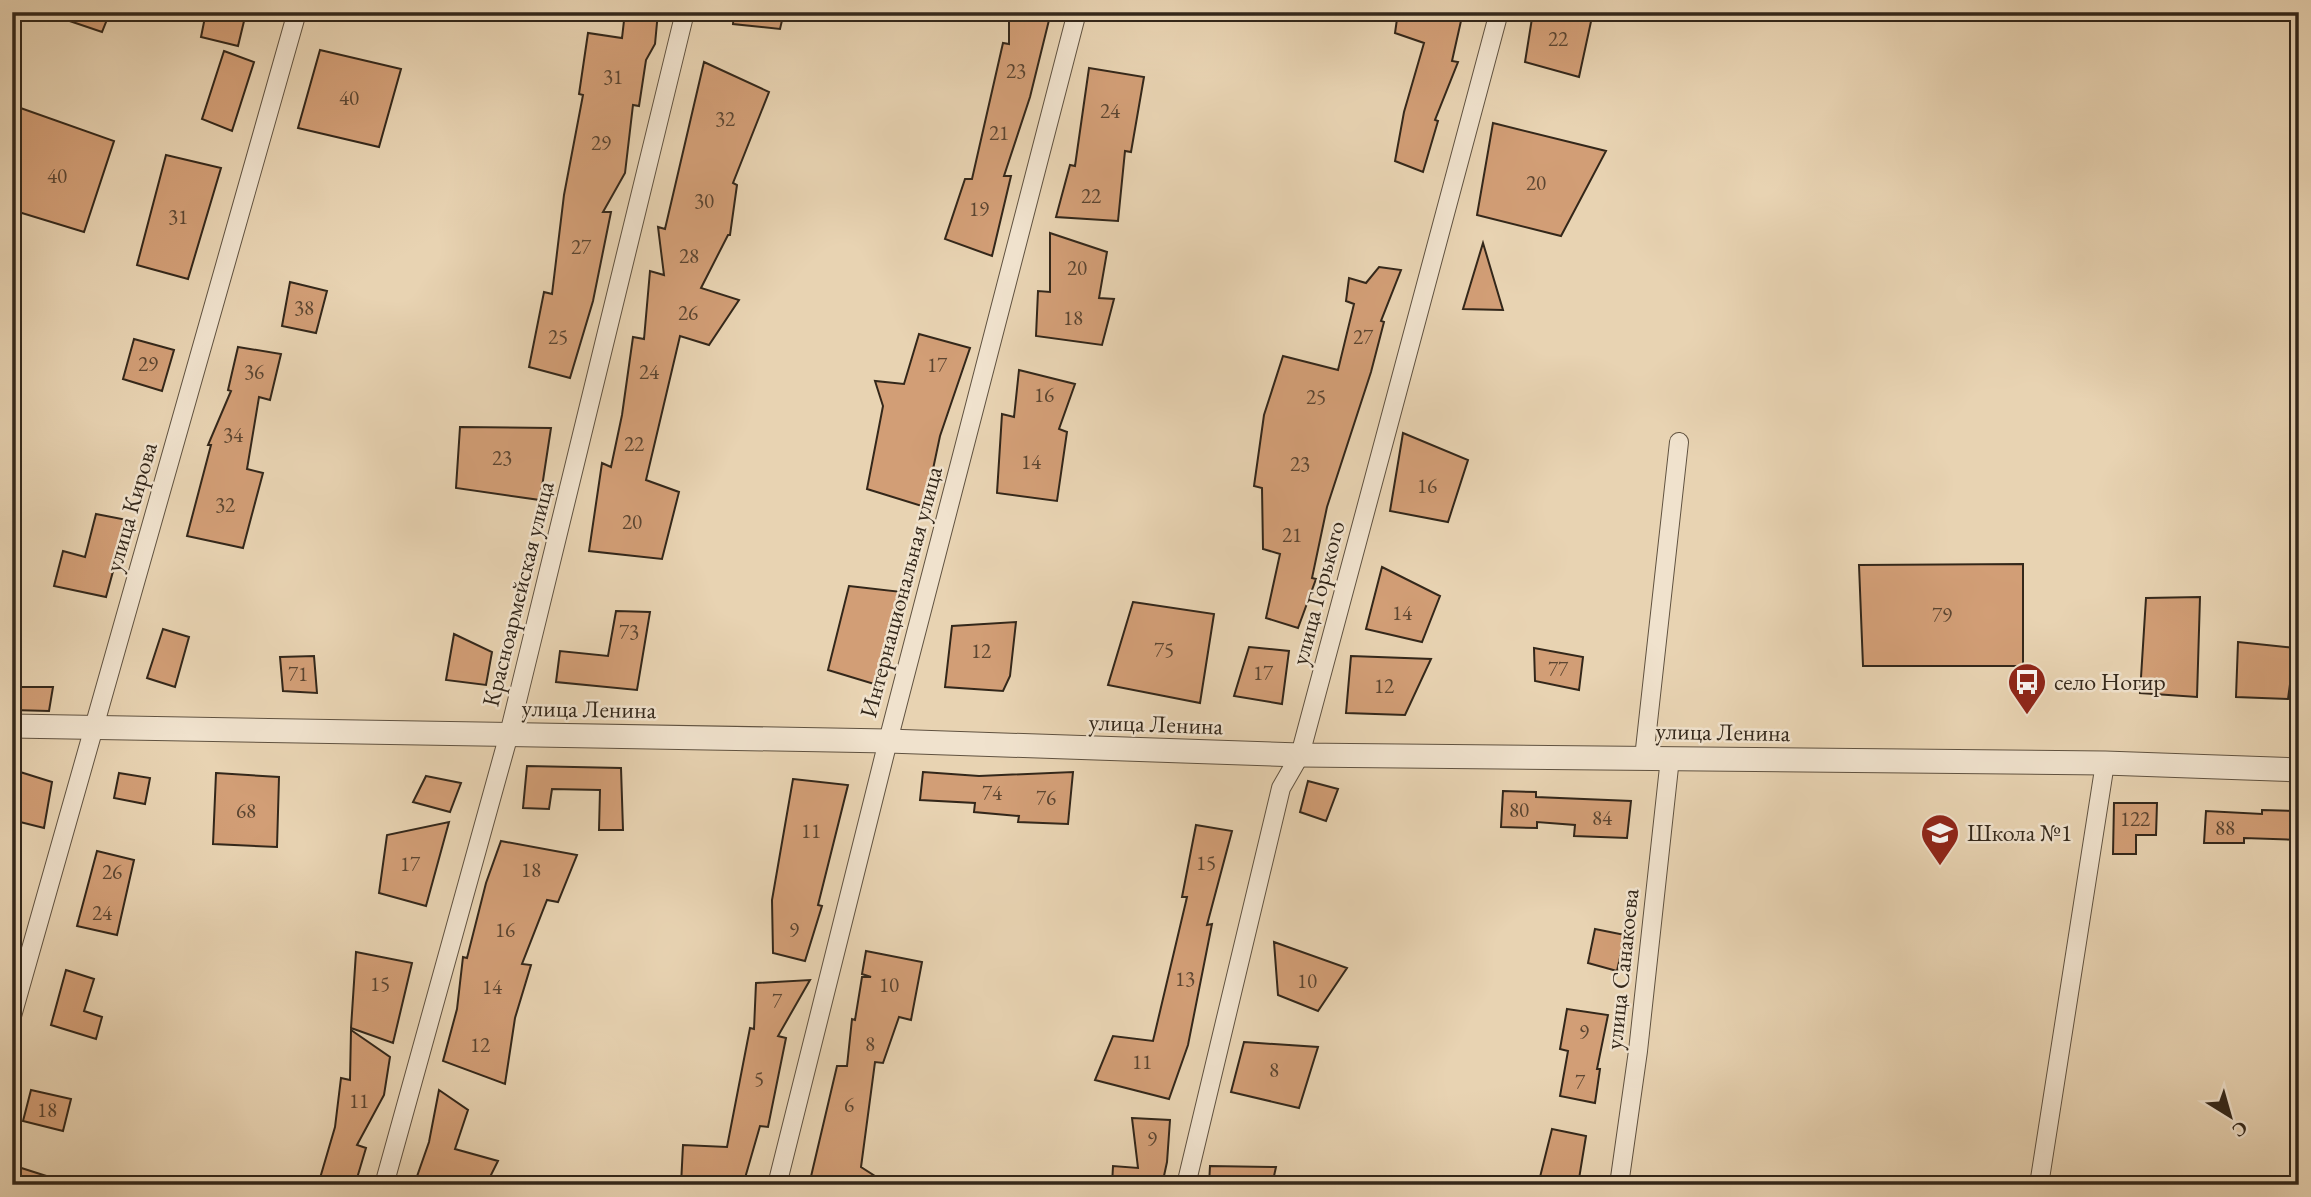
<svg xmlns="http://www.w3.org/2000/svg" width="2311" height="1197" viewBox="0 0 2311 1197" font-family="'EB Garamond',serif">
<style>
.building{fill:#d29e76;stroke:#33271a;stroke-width:2}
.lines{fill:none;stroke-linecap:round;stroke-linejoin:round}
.minor-casing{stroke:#605240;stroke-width:20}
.tertiary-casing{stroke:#605240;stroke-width:25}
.minor{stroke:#f0e2cd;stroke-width:18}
.tertiary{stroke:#f0e2cd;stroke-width:23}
.labels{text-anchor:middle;stroke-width:5;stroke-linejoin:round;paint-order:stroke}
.number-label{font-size:21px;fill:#5b4531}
.street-label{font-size:24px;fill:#33271a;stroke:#f0e2cd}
.poi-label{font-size:24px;fill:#33271a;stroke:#f0e2cd;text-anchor:start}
</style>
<rect width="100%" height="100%" fill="#e8d3b2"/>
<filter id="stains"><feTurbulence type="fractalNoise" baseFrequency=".00286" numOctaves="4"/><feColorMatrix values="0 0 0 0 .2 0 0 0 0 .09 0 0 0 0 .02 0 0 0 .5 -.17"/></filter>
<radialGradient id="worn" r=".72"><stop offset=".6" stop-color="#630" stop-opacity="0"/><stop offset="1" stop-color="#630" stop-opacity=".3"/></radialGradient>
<path class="building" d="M53 12H110L102 32 52 15Z
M206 12 245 17 238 46 201 37Z
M625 12H658L655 44 646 60 639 106 633 105 625 173 603 212H611L593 301 570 378 529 367 544 292 552 294 564 195 583 95 579 94 588 33 622 38Z
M734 12H784L780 29 733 24Z
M1009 12H1051L1030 97 1004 176H1011L992 256 945 239 965 179H972L1003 43 1009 44Z
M1398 12H1463L1452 61 1458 62 1435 120 1438 121 1423 172 1395 161 1404 112 1424 43 1395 33Z
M1533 12H1579L1592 17 1579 77 1525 62Z
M320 50 401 69 379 147 298 128Z
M224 51 254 62 232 131 202 119Z
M704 62 769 92 733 183 737 185 730 235H728L701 288 739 300 709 345 680 336 646 480 679 492 662 559 589 551 602 463 611 467 622 415 633 337 644 339 650 271 664 275 658 227 665 229Z
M1089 68 1144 77 1131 152 1125 151 1118 221 1056 217 1070 165 1075 166Z
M12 105 114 141 84 232 12 210Z
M1493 123 1606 151 1561 236 1477 215Z
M166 155 221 168 188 279 137 265Z
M1050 233 1107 252 1099 298 1114 299 1102 345 1036 336 1038 291 1050 292Z
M1483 243 1503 310 1463 309Z
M1379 267 1401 270 1381 321 1384 322 1371 372 1327 507 1312 578 1316 579 1298 628 1266 618 1280 554 1263 549 1262 488 1254 486 1264 415 1283 356 1338 370 1354 304 1346 301 1349 278 1366 283Z
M290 282 327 291 316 333 282 326Z
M919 334 970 348 940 436 925 507 867 489 883 406 875 381 904 384Z
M134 339 174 350 162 391 123 379Z
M238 347 281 354 270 400 259 397 247 469 263 473 243 548 187 536 211 445H208L231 391 228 390Z
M1019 370 1075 384 1059 429 1067 432 1057 501 997 493 1002 414 1014 417Z
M460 427 551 428 540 500 456 488Z
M1403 433 1468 460 1448 522 1390 511Z
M96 514 127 520 106 597 54 586 63 551 85 557Z
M2023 564V666H1863L1859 565Z
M1382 567 1440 596 1422 642 1366 629Z
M849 586 902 592 884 687 828 670Z
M2200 597 2197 697 2140 693 2146 598Z
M1133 602 1214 614 1200 703 1108 685Z
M616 611 650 612 637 690 556 682 560 651 608 656Z
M1016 622 1010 676 1003 691 945 687 952 626Z
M163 629 189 637 175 687 147 678Z
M454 634 492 652 486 685 446 680Z
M2238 642 2295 648 2288 699 2236 697Z
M1249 647 1289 651 1282 704 1234 696Z
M1534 648 1583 657 1579 690 1535 681Z
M314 656 317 693 283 691 280 657Z
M1351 656 1431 659 1405 715 1346 713Z
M12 687H53L49 711 12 710Z
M527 766 621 768 623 830H599L600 790 552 789 549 809 523 808Z
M17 771 52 782 44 828 16 821Z
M923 772 979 776 1073 772 1068 824 1018 822 1019 816 974 812 975 803 920 800Z
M119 773 150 778 145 804 114 798Z
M216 773 279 777 277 847 213 844Z
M426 776 461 783 450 812 413 802Z
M793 779 848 785 818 905 822 906 805 961 773 953 772 900Z
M1308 781 1338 789 1326 821 1300 812Z
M1503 791 1536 792V797L1631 801 1627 838 1574 836 1575 825 1537 822V828L1501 827Z
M2114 803H2157L2156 835H2136V854H2113Z
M2262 810 2299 811V840L2244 838V843H2204L2206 811 2262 814Z
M449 822 426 906 379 893 387 835Z
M1196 825 1232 831 1207 925 1212 924 1188 1045 1169 1099 1095 1080 1113 1036 1153 1041 1187 897H1182Z
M501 841 577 855 558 902 547 900 522 964 531 965 515 1018 505 1084 443 1061 457 1009 463 957 467 958 486 883Z
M97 851 134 860 117 935 77 926Z
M1595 929 1625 935 1617 971 1588 963Z
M1274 942 1347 968 1318 1011 1278 995Z
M866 951 922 962 911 1020 899 1017 883 1063 875 1062 861 1167 889 1185H809L837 1066H847L852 1019 855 1020 862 977H871L862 974Z
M356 952 412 963 393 1043 351 1028Z
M66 970 94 979 84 1011 102 1017 96 1039 51 1025Z
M810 980 778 1036 786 1038 768 1127 760 1126 743 1185H681L683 1145 727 1147 750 1028 754 1029 756 983Z
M1567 1009 1608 1015 1597 1069H1600L1595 1103 1560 1096 1568 1051 1560 1049Z
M351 1030 390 1057 384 1095 357 1145 366 1148 355 1185H318L335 1127 341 1078 350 1080Z
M1244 1042 1318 1047 1299 1108 1231 1092Z
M31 1090 71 1099 63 1131 23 1121Z
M439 1090 468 1110 455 1149 498 1161 486 1185H414L429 1142Z
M1132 1118 1170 1120 1167 1162 1162 1185H1112L1113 1166 1138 1168Z
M1552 1129 1586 1136 1578 1185 1539 1181Z
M12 1165 62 1181 61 1185H12Z
M1210 1166 1276 1167 1272 1185H1209Z"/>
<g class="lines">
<defs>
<path id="minor" d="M12 16 14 12
M1644 758 1679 442
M12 1016 297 12
M384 1185 509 734 685 12
M777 1185 888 741 1077 12
M1186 1185 1281 788 1300 755 1499 12
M1619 1185 1638 1051 1670 758
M2039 1185 2105 763"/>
<path id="tertiary" d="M12 726 888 741 1300 755 2105 763 2299 770"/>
</defs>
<use href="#minor" class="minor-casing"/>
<use href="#tertiary" class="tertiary-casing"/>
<use href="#minor" class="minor"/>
<use href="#tertiary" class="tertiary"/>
</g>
<defs>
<symbol id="bus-pin" viewBox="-11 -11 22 30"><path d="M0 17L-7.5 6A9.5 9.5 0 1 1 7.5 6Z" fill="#8f2418" stroke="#f0e2cd"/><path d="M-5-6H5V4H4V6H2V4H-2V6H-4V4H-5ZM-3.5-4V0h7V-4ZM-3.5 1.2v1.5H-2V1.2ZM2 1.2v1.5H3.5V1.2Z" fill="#fff"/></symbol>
<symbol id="school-pin" viewBox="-11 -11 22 30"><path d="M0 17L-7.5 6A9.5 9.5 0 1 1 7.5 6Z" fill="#8f2418" stroke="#f0e2cd"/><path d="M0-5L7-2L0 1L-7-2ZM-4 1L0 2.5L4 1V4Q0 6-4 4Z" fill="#fff"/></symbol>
</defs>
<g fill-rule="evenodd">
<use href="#bus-pin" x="2005" y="660" width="44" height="60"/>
<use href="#school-pin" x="1918" y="811" width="44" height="60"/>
</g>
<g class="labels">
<g class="number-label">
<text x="1558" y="46">22</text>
<text x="1016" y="78">23</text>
<text x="613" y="84">31</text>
<text x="349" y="105">40</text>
<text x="1110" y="118">24</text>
<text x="725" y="126">32</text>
<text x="999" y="140">21</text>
<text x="601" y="150">29</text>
<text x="57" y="183">40</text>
<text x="1536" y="190">20</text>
<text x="1091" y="203">22</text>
<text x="704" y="208">30</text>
<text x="979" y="216">19</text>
<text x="178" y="224">31</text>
<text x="581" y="254">27</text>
<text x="689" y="263">28</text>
<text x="1077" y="275">20</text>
<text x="304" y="315">38</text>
<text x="688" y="320">26</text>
<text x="1073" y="325">18</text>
<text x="558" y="344">25</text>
<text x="1363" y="344">27</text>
<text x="148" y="371">29</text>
<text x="937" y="372">17</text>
<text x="254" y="379">36</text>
<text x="649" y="379">24</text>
<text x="1044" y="402">16</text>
<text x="1316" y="404">25</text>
<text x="233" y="442">34</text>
<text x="634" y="451">22</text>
<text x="502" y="465">23</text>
<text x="1031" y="469">14</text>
<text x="1300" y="471">23</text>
<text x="1427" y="493">16</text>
<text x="225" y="512">32</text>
<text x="632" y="529">20</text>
<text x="1292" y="542">21</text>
<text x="1402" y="620">14</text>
<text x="1942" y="622">79</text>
<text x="629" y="639">73</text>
<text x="1164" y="657">75</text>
<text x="981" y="658">12</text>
<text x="1558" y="676">77</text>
<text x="1263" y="680">17</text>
<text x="298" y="681">71</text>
<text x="1384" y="693">12</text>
<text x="992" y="800">74</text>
<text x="1046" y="805">76</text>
<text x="1519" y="817">80</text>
<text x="246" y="818">68</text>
<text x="1602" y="825">84</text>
<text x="2135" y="826">122</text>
<text x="2225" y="835">88</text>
<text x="811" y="838">11</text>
<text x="1206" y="870">15</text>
<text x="410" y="871">17</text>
<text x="531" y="877">18</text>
<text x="112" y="879">26</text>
<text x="102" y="920">24</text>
<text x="505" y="937">16</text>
<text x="794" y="937">9</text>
<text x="1185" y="986">13</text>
<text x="1307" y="988">10</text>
<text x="380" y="991">15</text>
<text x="889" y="992">10</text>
<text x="492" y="994">14</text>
<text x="777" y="1008">7</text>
<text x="1584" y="1039">9</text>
<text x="870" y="1051">8</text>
<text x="480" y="1052">12</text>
<text x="1142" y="1069">11</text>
<text x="1274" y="1077">8</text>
<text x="759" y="1086">5</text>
<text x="1580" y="1089">7</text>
<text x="359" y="1108">11</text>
<text x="849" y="1112">6</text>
<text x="47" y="1117">18</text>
<text x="1152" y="1146">9</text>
</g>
<g class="street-label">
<text transform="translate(131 507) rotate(-74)" y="8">улица Кирова</text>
<text transform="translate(901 592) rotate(-75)" y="8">Интернациональная улица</text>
<text transform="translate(1318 593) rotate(-75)" y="8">улица Горького</text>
<text transform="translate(518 594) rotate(-76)" y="8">Красноармейская улица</text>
<text transform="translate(589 709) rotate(1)" y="8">улица Ленина</text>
<text transform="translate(1156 724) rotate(2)" y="8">улица Ленина</text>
<text transform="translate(1723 732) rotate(1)" y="8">улица Ленина</text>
<text transform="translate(1622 969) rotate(-84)" y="8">улица Санакоева</text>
</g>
<g class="poi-label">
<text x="2054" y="690">село Ногир</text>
<text x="1967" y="841">Школа №1</text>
</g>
</g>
<rect width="2311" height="1197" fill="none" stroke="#e8d3b2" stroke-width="42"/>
<rect x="14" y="14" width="2283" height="1169" fill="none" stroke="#33271a" stroke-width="3.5"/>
<rect x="21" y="21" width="2269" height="1155" fill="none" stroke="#33271a" stroke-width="2"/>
<g transform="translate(2230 1116) rotate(143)" stroke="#f0e2cd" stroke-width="5" paint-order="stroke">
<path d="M0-5L12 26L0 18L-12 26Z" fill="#33271a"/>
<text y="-10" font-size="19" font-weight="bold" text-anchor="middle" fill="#33271a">С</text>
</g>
<rect width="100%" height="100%" filter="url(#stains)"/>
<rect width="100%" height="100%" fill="url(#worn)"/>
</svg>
